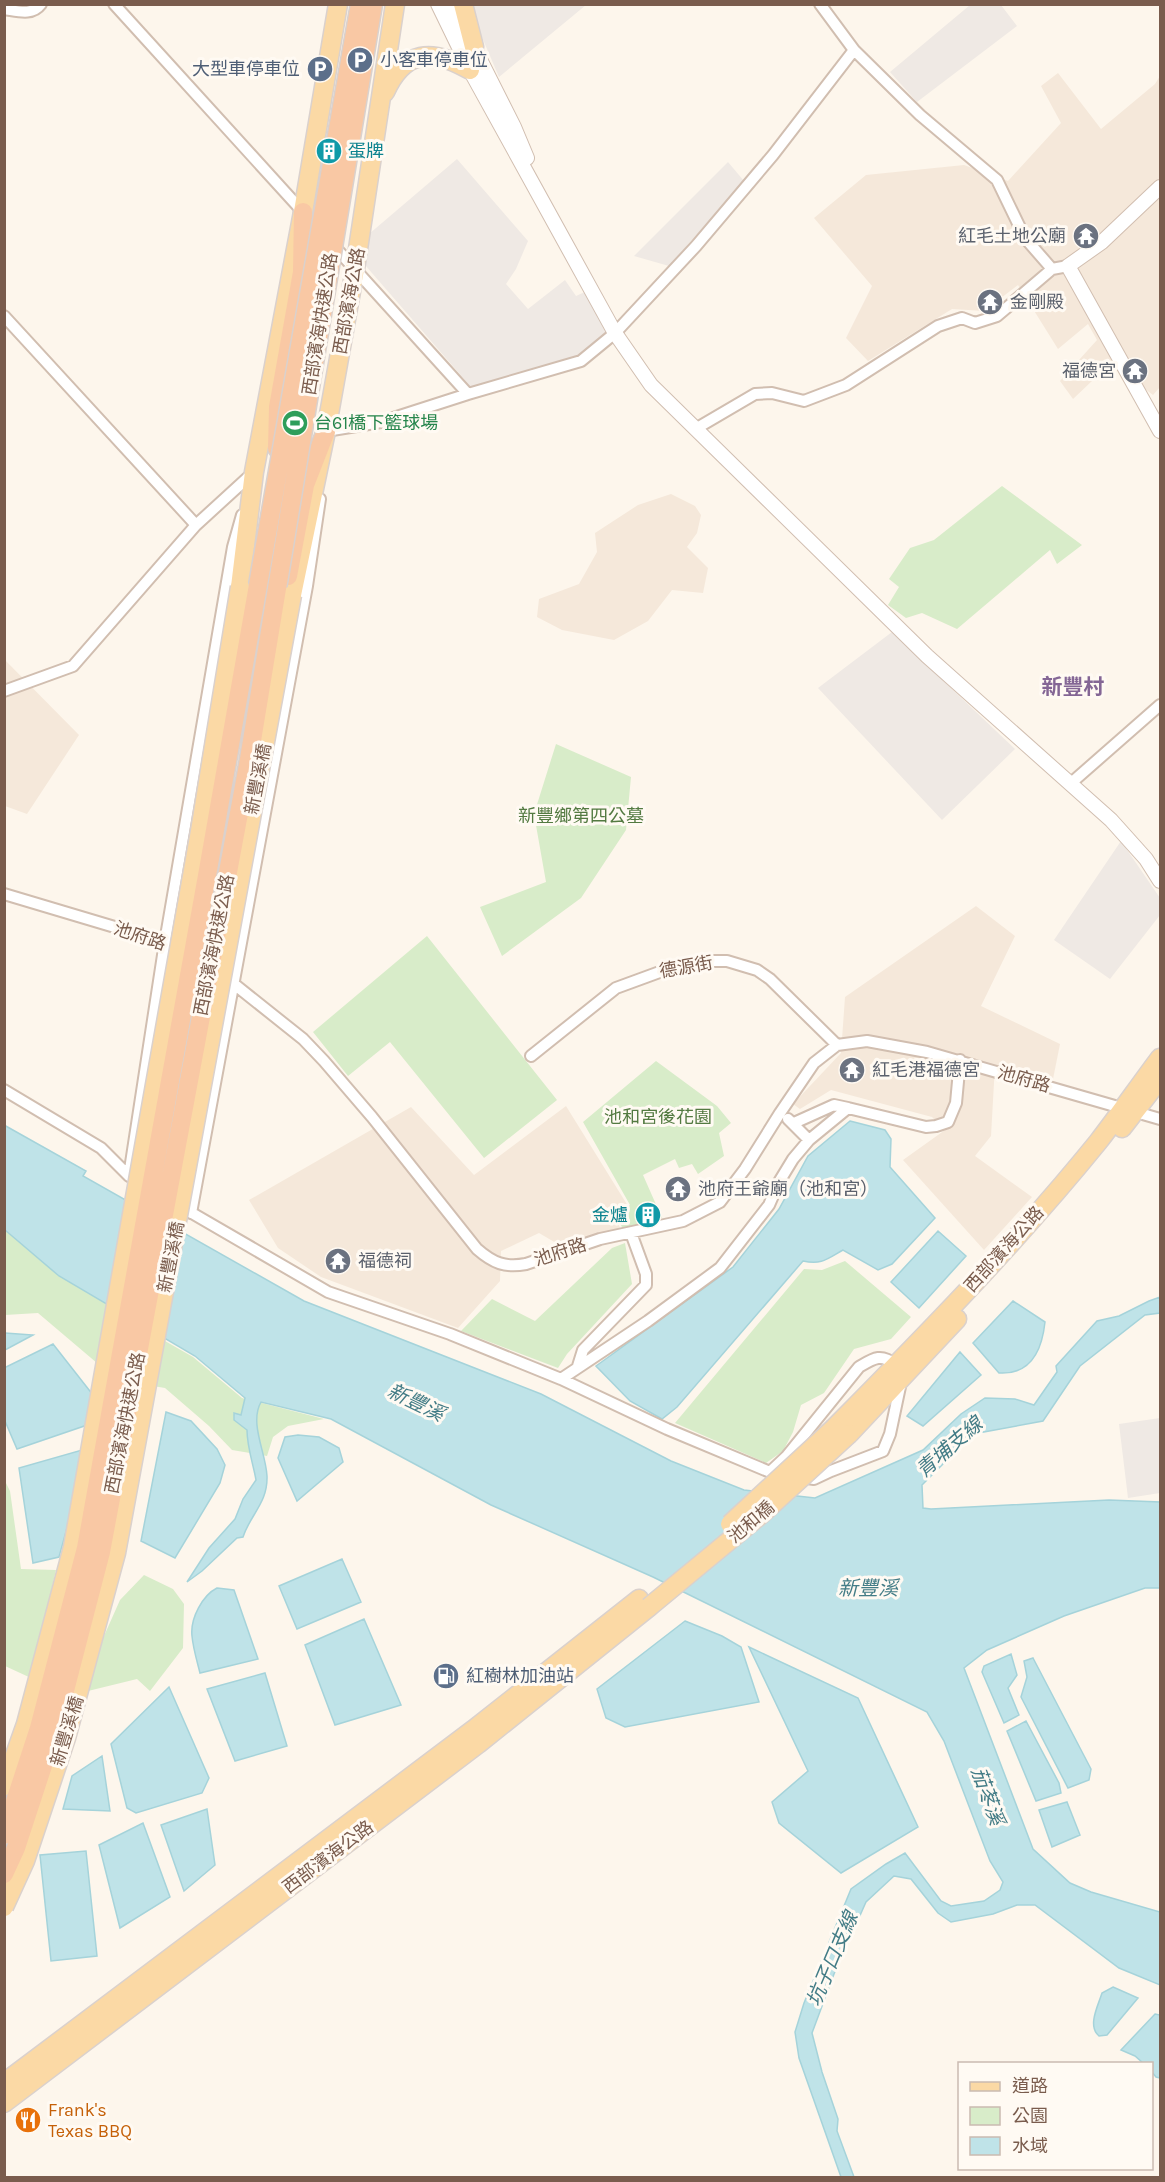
<svg xmlns="http://www.w3.org/2000/svg" width="1165" height="2182" viewBox="0 0 1165 2182" font-family="Karla,'Noto Sans TC',sans-serif">
<style>
.residential{fill:#f5e8da}
.industrial{fill:#efe9e4}
.green{fill:#d8ecc9}
.water{fill:#bfe3e8;stroke:#a5d3da;stroke-width:1.5}
.lines{fill:none;stroke-linecap:round;stroke-linejoin:round}
.minor-casing{stroke:#d1beb0;stroke-width:14}
.tertiary-casing{stroke:#d1beb0;stroke-width:16}
.primary-casing{stroke:#dad1cd;stroke-width:21}
.trunk-casing{stroke:#dad1cd;stroke-width:21}
.minor{stroke:#fff;stroke-width:10}
.tertiary{stroke:#fff;stroke-width:14}
.primary{stroke:#fbd9a5;stroke-width:18}
.trunk{stroke:#f9c8a4;stroke-width:18}
.primary-bridge-casing{stroke:#dad1cd;stroke-width:21;stroke-linecap:butt}
.trunk-bridge-casing{stroke:#dad1cd;stroke-width:21;stroke-linecap:butt}
.primary-bridge{stroke:#fbd9a5;stroke-width:18}
.trunk-bridge{stroke:#f9c8a4;stroke-width:18}
.labels{text-anchor:middle;stroke-width:6;stroke-linejoin:round;paint-order:stroke}
.service-label{font-size:18px;fill:#4e5e75;stroke:#fffaf3;text-anchor:start}
.culture-label{font-size:18px;fill:#0d838f;stroke:#fffaf3;text-anchor:start}
.worship-label{font-size:18px;fill:#5b616d;stroke:#fffaf3;text-anchor:start}
.street-label{font-size:18px;fill:#7a5c4d;stroke:#fffaf3}
.leisure-label{font-size:18px;fill:#27864d;stroke:#fffaf3;text-anchor:start}
.park-label{font-size:18px;fill:#537a41;stroke:#fffaf3}
.food-label{font-size:18px;fill:#c56008;stroke:#fffaf3;text-anchor:start}
.water-label{font-size:20px;font-style:italic;fill:#437c86;stroke:#fffaf3}
.quarter-label{font-size:21px;font-weight:bold;fill:#846695;stroke:#fffaf3}
</style>
<rect width="100%" height="100%" fill="#fdf6ec"/>
<path class="residential" d="M1058 73 1101 129 1155 84 1160 76V387L1153 395 1111 363 1073 399 1060 381 1097 340 1088 324 1058 349 1018 285 984 311 952 309 868 361 846 338 872 286 814 218 866 175 964 165 1008 181 1061 123 1041 86Z
M671 494 695 506 701 515 697 533 687 547 708 568 703 593 672 590 648 621 614 640 562 630 537 617 539 599 579 584 597 552 595 533 638 505Z
M4 659 79 735 27 814 5 806Z
M976 906 1015 936 981 1006 1060 1044 1053 1079 995 1065 991 1136 975 1156 1032 1197 984 1250 903 1160 945 1130 932 1117 831 1090 800 1109 793 1104 841 1053 845 997Z
M566 1106 628 1206 614 1211 621 1231 556 1243 539 1233 501 1251 500 1281 458 1328 321 1277 278 1248 249 1200 411 1107 474 1175Z"/>
<path class="industrial" d="M471 5H586L499 77 475 21Z
M970 5H1001L1017 26 917 102 890 72Z
M457 159 528 241 516 269 506 284 528 309 565 280 576 296 587 291 607 332 577 358 471 387 365 265 369 234Z
M728 162 744 181 669 266 634 256Z
M892 632 1015 749 942 820 818 688Z
M1121 841 1160 898V915L1110 979 1054 940Z
M1160 1418V1493L1128 1498 1119 1424Z"/>
<path class="green" d="M1002 486 1082 545 1057 564 1050 550 957 629 922 613 906 618 888 605 899 587 889 579 910 548 934 540Z
M556 744 631 777 626 830 581 898 502 956 480 907 546 882 534 814Z
M427 936 557 1100 484 1158 390 1042 348 1076 313 1032Z
M656 1061 717 1106 731 1123 719 1133 724 1156 698 1174 692 1164 679 1168 675 1159 643 1175 662 1218 623 1230 616 1212 630 1205 583 1122Z
M5 1229 130 1321 193 1357 242 1398 324 1419 288 1426 273 1437 267 1456 232 1450 209 1426 165 1388 117 1380 38 1313 5 1315Z
M625 1243 632 1284 567 1354 558 1368 461 1331 492 1299 535 1321 612 1248Z
M845 1261 911 1317 891 1339 854 1349 824 1393 801 1405 793 1432 783 1451 766 1463 675 1423 804 1269 822 1270Z
M4 1479 10 1491 21 1569 56 1570 31 1678 5 1666Z
M144 1575 173 1589 184 1604 183 1648 150 1691 137 1679 88 1691 100 1645 120 1600Z"/>
<path class="water" d="M850 1121 885 1130 891 1139 890 1167 935 1218 892 1264 878 1270 843 1250C827 1259 822 1265 803 1261L677 1407 662 1419 630 1401 596 1366 733 1267 779 1209 808 1156Z
M4 1125 86 1171 83 1176 304 1301 541 1394 671 1461 744 1490 815 1498 923 1450 961 1414 985 1398 1015 1399 1034 1405 1057 1372 1056 1366 1097 1321 1119 1316 1149 1301 1160 1297V1313L1145 1315 1080 1366 1043 1421 973 1434 922 1485 923 1508 931 1509 1109 1500 1160 1502V1588H1145L1064 1616 987 1650 964 1668 1033 1849 1070 1883 1091 1892 1160 1912V1985L1119 1968 1035 1905H1017L993 1914 951 1922 938 1913 911 1879 894 1876 866 1902 834 1974 812 2033 822 2072 838 2119 837 2131 854 2177H841L799 2058 795 2032 804 2003 851 1889 886 1864 905 1853 941 1901 951 1906 984 1901 1000 1890 1003 1882 990 1861 944 1741 927 1712 653 1577 491 1505 331 1419 261 1402C249 1423 266 1453 267 1476 268 1503 250 1515 243 1537L237 1538 202 1571 187 1582 209 1548 235 1519 243 1499 256 1480C253 1463 247 1447 247 1430L234 1420V1413L241 1415 245 1398 195 1356 59 1276 5 1230Z
M938 1231 966 1256 919 1308 891 1282Z
M1013 1301 1045 1322C1042 1350 1031 1375 999 1373L973 1343Z
M4 1333H5L33 1335 5 1350Z
M53 1344 104 1409 93 1423 17 1449 5 1421 4 1368Z
M960 1352 981 1375 923 1426 907 1416Z
M166 1412 191 1421 217 1449 225 1465 220 1483 175 1558 141 1541Z
M298 1435 319 1437 339 1448 343 1462 297 1501 278 1458 285 1437Z
M89 1448 59 1557 33 1563 19 1468Z
M342 1559 361 1602 297 1629 279 1586Z
M217 1588 234 1590 258 1659 200 1673C197 1661 193 1648 192 1636 190 1618 203 1595 217 1588Z
M364 1619 401 1705 335 1725 305 1645Z
M685 1621 722 1636 741 1647 759 1702 625 1727 606 1718 597 1689Z
M749 1647 858 1698 918 1827 841 1873 779 1823 772 1802 808 1771Z
M1011 1654 1017 1675 1008 1688 1019 1715 1004 1723 982 1672 984 1666Z
M1033 1658 1091 1769 1089 1780 1068 1788 1021 1697 1027 1677 1024 1661Z
M265 1673 287 1746 235 1761 207 1689Z
M169 1687 209 1778 202 1793 136 1813 127 1808 111 1744Z
M1026 1721 1059 1783 1061 1793 1036 1801 1007 1731Z
M102 1756 110 1811 63 1809 72 1776Z
M1067 1802 1080 1835 1052 1847 1039 1810Z
M207 1809 215 1865 184 1891 161 1825Z
M143 1823 170 1897 120 1928 99 1845Z
M86 1851 97 1956 51 1961 40 1855Z
M1113 1987 1138 1998 1107 2035 1099 2036C1087 2026 1098 2006 1102 1993Z
M1155 2014 1160 2015V2078L1156 2077 1152 2072V2064L1143 2063 1135 2056 1121 2050Z"/>
<g class="lines">
<defs>
<path id="minor" d="M114 4 304 213
M820 4 854 50 920 115 997 180 1025 238 1052 269
M4 9C18 11 32 16 41 4
M333 245 468 394
M4 316 196 525
M697 428 755 394 772 393 804 401 846 385 938 326 962 318 975 323 997 316 1052 269 1068 266
M326 435V431L381 422 468 394 581 361 615 333 696 246 773 155 854 50
M4 691 73 666 196 525 254 472
M1070 784 1160 705
M4 894 165 942 182 952
M229 980 303 1039 324 1061 372 1117 477 1249C493 1263 505 1268 526 1264L600 1239 683 1221 720 1202 745 1169 780 1113 814 1063 837 1045 867 1041 927 1052 1160 1119
M531 1056 616 988 676 966 708 961H727L757 970 770 979 837 1045
M4 1090 101 1148 129 1176 141 1183
M788 1119 809 1140
M794 1123 834 1105 848 1108
M129 1176 165 942 233 547 242 515
M185 1209 328 1292 450 1334 561 1379 648 1321 720 1268 769 1205 779 1182 793 1159 809 1140 848 1108 926 1127 936 1126 948 1122 956 1103 960 1060
M191 1213 307 586 320 499
M578 1366 583 1350 646 1285V1274L631 1233
M561 1379 667 1429 770 1472 814 1479 831 1471 883 1451 890 1434 901 1382
M770 1472 787 1456 859 1367C874 1358 881 1353 896 1365"/>
<path id="tertiary" d="M438 4 470 70 615 333 651 385 927 656 1111 820 1146 859 1160 881
M452 4 514 127 527 158
M1160 187 1102 242 1068 266 1160 431"/>
<path id="primary" d="M463 4 474 47
M385 92C404 50 432 48 470 70
M240 587 254 472 303 212 338 4
M292 595 326 431 355 269 395 4
M1122 1128 1160 1079
M834 1428C925 1336 1016 1243 1098 1142 1119 1115 1139 1086 1160 1058
M849 1434 957 1319
M4 2083 473 1730 639 1599
M4 2103 478 1744 649 1607"/>
<path id="trunk" d="M277 448 278 407 302 272 303 212
M288 576 305 485 326 431"/>
</defs>
<use href="#minor" class="minor-casing"/>
<use href="#tertiary" class="tertiary-casing"/>
<use href="#primary" class="primary-casing"/>
<use href="#trunk" class="trunk-casing"/>
<use href="#minor" class="minor"/>
<use href="#tertiary" class="tertiary"/>
<use href="#primary" class="primary"/>
<use href="#trunk" class="trunk"/>
<defs>
<path id="primary-bridge" d="M730 1524 834 1428
M649 1607 764 1512 849 1434
M4 1786 26 1724 73 1547 200 831 240 587
M4 1907 25 1861 66 1738 116 1553 292 595"/>
<path id="trunk-bridge" d="M4 1835 39 1728 86 1548 208 870 360 4
M4 1874 16 1848 55 1729 101 1552 248 765 373 4"/>
</defs>
<use href="#primary-bridge" class="primary-bridge-casing"/>
<use href="#trunk-bridge" class="trunk-bridge-casing"/>
<use href="#primary-bridge" class="primary-bridge"/>
<use href="#trunk-bridge" class="trunk-bridge"/>
</g>
<defs>
<symbol id="parking-disc" viewBox="-11 -11 22 22"><circle r="9.5" fill="#5c6f8a" stroke="#fffaf3"/><path d="M-3.5-5.5H1a3.5 3.5 0 0 1 0 7H-1V5.5H-3.5ZM-1-3.4V-.6H.8a1.4 1.4 0 0 0 0-2.8Z" fill="#fff"/></symbol>
<symbol id="building-disc" viewBox="-11 -11 22 22"><circle r="9.5" fill="#0f9aa8" stroke="#fffaf3"/><path d="M-4-6H4V6H1V3H-1V6H-4ZM-2.5-4.3h1.7v1.8h-1.7ZM.8-4.3h1.7v1.8H.8ZM-2.5-1h1.7V.8h-1.7ZM.8-1h1.7V.8H.8Z" fill="#fff"/></symbol>
<symbol id="temple-disc" viewBox="-11 -11 22 22"><circle r="9.5" fill="#6b7280" stroke="#fffaf3"/><path d="M0-6L5-2H3V0L6.5 2.5H4V6H1.5V3h-3V6H-4V2.5H-6.5L-3 0V-2H-5Z" fill="#fff"/></symbol>
<symbol id="stadium-disc" viewBox="-11 -11 22 22"><circle r="9.5" fill="#2e9e5b" stroke="#fffaf3"/><path d="M0-5a6.5 5 0 1 0 0 10a6.5 5 0 1 0 0-10ZM-3.5-1.8h7v3.6h-7Z" fill="#fff"/></symbol>
<symbol id="fuel-disc" viewBox="-11 -11 22 22"><circle r="9.5" fill="#5c6f8a" stroke="#fffaf3"/><path d="M-5.5-6h7V0h2V4h1.3V-2.5L3-4.5l.8-.8L6-3V5H2.5V1h-1V6h-7ZM-4.2-4.7v3.2H.2V-4.7Z" fill="#fff"/></symbol>
<symbol id="restaurant-disc" viewBox="-11 -11 22 22"><circle r="9.5" fill="#e8710a" stroke="#fffaf3"/><path d="M-5-6h1v4h1v-4h1v4h1v-4h1v5L-1.5 .5V6h-2V.5L-5-1ZM5-6V6H3V1.5H1.5Q1.5-4 5-6Z" fill="#fff"/></symbol>
</defs>
<g fill-rule="evenodd">
<use href="#parking-disc" x="345" y="45" width="30" height="30"/>
<use href="#parking-disc" x="305" y="54" width="30" height="30"/>
<use href="#building-disc" x="314" y="136" width="30" height="30"/>
<use href="#temple-disc" x="1071" y="221" width="30" height="30"/>
<use href="#temple-disc" x="975" y="287" width="30" height="30"/>
<use href="#temple-disc" x="1120" y="356" width="30" height="30"/>
<use href="#stadium-disc" x="280" y="408" width="30" height="30"/>
<use href="#temple-disc" x="837" y="1055" width="30" height="30"/>
<use href="#temple-disc" x="663" y="1174" width="30" height="30"/>
<use href="#building-disc" x="633" y="1200" width="30" height="30"/>
<use href="#temple-disc" x="323" y="1246" width="30" height="30"/>
<use href="#fuel-disc" x="431" y="1661" width="30" height="30"/>
<use href="#restaurant-disc" x="13" y="2105" width="30" height="30"/>
</g>
<g class="labels">
<g class="service-label">
<text x="380" y="66">小客車停車位</text>
<text x="300" y="75" text-anchor="end">大型車停車位</text>
<text x="466" y="1682">紅樹林加油站</text>
</g>
<g class="culture-label">
<text x="348" y="157">蛋牌</text>
<text x="628" y="1221" text-anchor="end">金爐</text>
</g>
<g class="worship-label">
<text x="1066" y="242" text-anchor="end">紅毛土地公廟</text>
<text x="1010" y="308">金剛殿</text>
<text x="1116" y="377" text-anchor="end">福德宮</text>
<text x="872" y="1076">紅毛港福德宮</text>
<text x="698" y="1195">池府王爺廟（池和宮）</text>
<text x="358" y="1267">福德祠</text>
</g>
<g class="street-label">
<text transform="translate(349 301) rotate(-80)" y="6">西部濱海公路</text>
<text transform="translate(320 324) rotate(-81)" y="6">西部濱海快速公路</text>
<text transform="translate(258 779) rotate(-79)" y="6">新豐溪橋</text>
<text transform="translate(140 936) rotate(19)" y="6">池府路</text>
<text transform="translate(214 945) rotate(-79)" y="6">西部濱海快速公路</text>
<text transform="translate(686 967) rotate(-10)" y="6">德源街</text>
<text transform="translate(1024 1079) rotate(16)" y="6">池府路</text>
<text transform="translate(1004 1249) rotate(-48)" y="6">西部濱海公路</text>
<text transform="translate(560 1252) rotate(-18)" y="6">池府路</text>
<text transform="translate(171 1257) rotate(-79)" y="6">新豐溪橋</text>
<text transform="translate(125 1423) rotate(-79)" y="6">西部濱海快速公路</text>
<text transform="translate(751 1522) rotate(-40)" y="6">池和橋</text>
<text transform="translate(67 1731) rotate(-73)" y="6">新豐溪橋</text>
<text transform="translate(328 1857) rotate(-37)" y="6">西部濱海公路</text>
</g>
<g class="leisure-label">
<text x="314" y="429">台61橋下籃球場</text>
</g>
<g class="park-label">
<text x="581" y="822">新豐鄉第四公墓</text>
<text x="658" y="1123">池和宮後花園</text>
</g>
<g class="food-label">
<text x="48" y="2116">Frank's<tspan x="48" dy="21">Texas BBQ</tspan></text>
</g>
<g class="water-label">
<text transform="translate(416 1402) rotate(26)" y="7">新豐溪</text>
<text transform="translate(949 1447) rotate(-41)" y="7">青埔支線</text>
<text x="868" y="1595">新豐溪</text>
<text transform="translate(988 1796) rotate(70)" y="7">茄苳溪</text>
<text transform="translate(832 1959) rotate(-67)" y="7">坑子口支線</text>
</g>
<g class="quarter-label">
<text x="1073" y="694">新豐村</text>
</g>
</g>
<rect width="1165" height="2182" fill="none" stroke="#7a5c4d" stroke-width="12"/>
<rect x="958" y="2062" width="195" height="108" fill="#fffaf3" stroke="#cabbb1" stroke-width="1.5"/>
<rect x="970" y="2082" width="30" height="9" fill="#fbd9a5" stroke="#cabbb1" stroke-width="1.5"/>
<text x="1012" y="2092" font-size="18" fill="#7a5c4d">道路</text>
<rect x="970" y="2107" width="30" height="18" fill="#d8ecc9" stroke="#cabbb1" stroke-width="1.5"/>
<text x="1012" y="2122" font-size="18" fill="#7a5c4d">公園</text>
<rect x="970" y="2137" width="30" height="18" fill="#bfe3e8" stroke="#cabbb1" stroke-width="1.5"/>
<text x="1012" y="2152" font-size="18" fill="#7a5c4d">水域</text>
</svg>
